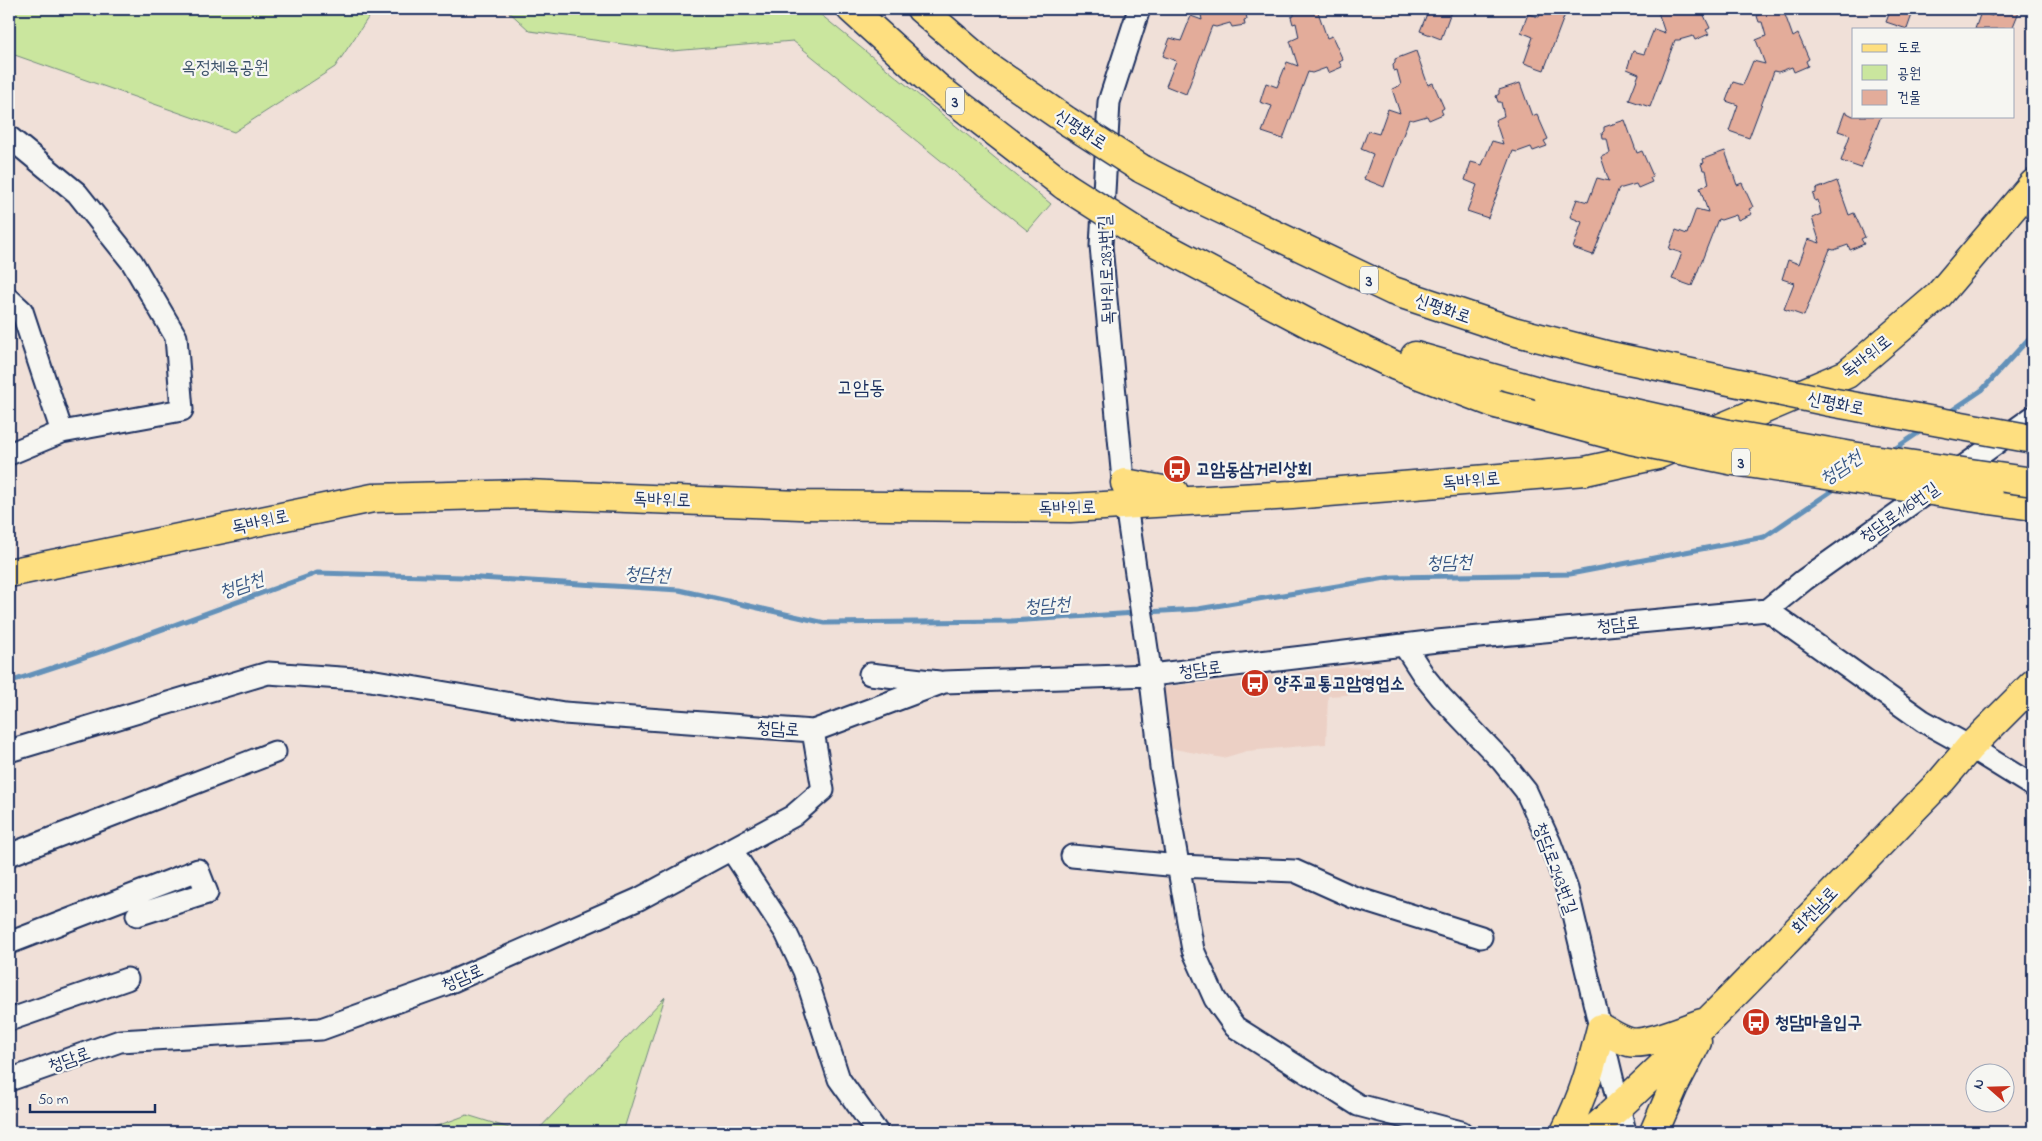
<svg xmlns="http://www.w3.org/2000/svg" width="2042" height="1141" viewBox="0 0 2042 1141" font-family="'Indie Flower','Poor Story',sans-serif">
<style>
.built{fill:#ecd0c5}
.green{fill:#cae69e;stroke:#728a7e}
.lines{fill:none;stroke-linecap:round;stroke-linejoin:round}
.stream{stroke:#6391b9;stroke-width:5}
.building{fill:#e3ac9a;stroke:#1b2f5e}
.minor-casing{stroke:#1b2f5e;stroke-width:25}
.major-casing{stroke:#1b2f5e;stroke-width:31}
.highway-casing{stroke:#1b2f5e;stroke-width:31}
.minor{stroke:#f6f6f2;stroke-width:21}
.major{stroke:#fedf80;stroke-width:28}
.highway{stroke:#fedf80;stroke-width:28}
.highway-bridge-casing{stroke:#1b2f5e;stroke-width:31;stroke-linecap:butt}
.highway-bridge{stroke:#fedf80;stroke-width:28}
.labels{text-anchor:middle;stroke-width:4.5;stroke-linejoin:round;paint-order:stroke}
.shield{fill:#f6f6f2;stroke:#5d6b8a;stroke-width:1}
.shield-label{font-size:16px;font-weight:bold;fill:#1b2f5e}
.park-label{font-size:18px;fill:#3e546b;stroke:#f6f6f2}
.street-label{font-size:18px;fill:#1b2f5e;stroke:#f6f6f2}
.poi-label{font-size:18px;font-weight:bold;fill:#1b2f5e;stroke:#f6f6f2;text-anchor:start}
.water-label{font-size:19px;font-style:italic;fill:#395884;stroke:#f6f6f2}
.quarter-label{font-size:20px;fill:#1b2f5e;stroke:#f6f6f2}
</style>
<rect width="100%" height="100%" fill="#f0e0d8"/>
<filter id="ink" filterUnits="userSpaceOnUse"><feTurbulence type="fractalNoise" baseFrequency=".02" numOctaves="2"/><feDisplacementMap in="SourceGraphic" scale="10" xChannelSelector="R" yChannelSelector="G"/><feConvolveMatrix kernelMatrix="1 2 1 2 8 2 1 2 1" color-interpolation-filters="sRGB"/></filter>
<g filter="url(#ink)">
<path class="built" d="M1349 667 1371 668 1364 694 1328 696 1326 744 1247 751 1223 758 1163 747V687Z"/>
<path class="green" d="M9 9H374L335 67 234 132 9 53Z
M506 9H814L1051 204 1028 231 793 41 672 51 530 31Z
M665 997 623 1132H536Z
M467 1115 522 1132H420Z"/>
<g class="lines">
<path class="stream" d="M1948 413 1982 390 2033 334
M1890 452 1924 429
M1147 612 1198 609 1392 577 1570 574 1764 537 1839 486
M9 682 97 653 317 573 463 577 679 590 825 623 1011 621 1136 613"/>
</g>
<path class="building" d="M1200 9H1245L1247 19 1244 20 1245 25 1232 27 1230 23 1216 27 1212 26 1186 94 1166 86 1176 61 1163 56 1170 38 1181 41 1191 16 1202 20Z
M1302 9H1317L1327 38 1332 36 1343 60 1339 62 1342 67 1328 73 1326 68 1312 73 1308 72 1283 139 1262 132 1272 106 1260 102 1266 83 1277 87 1287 62 1298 66 1290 41 1299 37 1296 23 1293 24 1291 17 1294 16V12Z
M1429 9H1452L1441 39 1420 31Z
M1542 9H1567L1544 70 1524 63 1533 37 1521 32 1528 14 1539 17Z
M1657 9H1701L1710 28 1706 30 1709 34 1695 40 1693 36 1679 40H1675L1650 107 1629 100 1639 74 1627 69 1633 51 1644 54 1654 29 1665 33Z
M1764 9H1783L1793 37 1798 34 1809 59 1806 61 1808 66 1794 72 1792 67 1778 72 1774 71 1749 138 1729 131 1738 105 1726 101 1733 82 1743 85 1753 61 1765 64 1756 40 1766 36 1762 22H1759L1757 16 1760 14V10Z
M1891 9H1914L1907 29 1886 22Z
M1995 9H2020L2012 29H1975L1981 12 1992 16Z
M1416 51 1428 85 1433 83 1444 108 1441 110 1443 114 1429 120 1427 116 1413 120 1409 119 1384 187 1364 179 1373 154 1361 149 1368 131 1379 134 1388 109 1400 113 1392 89 1401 85 1397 70 1394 71 1393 65 1395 63V59Z
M1520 83 1532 116 1537 114 1548 139 1544 141 1547 146 1533 151 1531 147 1517 152 1513 151 1488 218 1467 211 1477 185 1465 180 1471 162 1482 165 1492 141 1503 144 1495 120 1504 116 1501 102H1498L1496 96 1499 94V90Z
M1845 112 1853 116H1881L1861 168 1841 161 1850 135 1838 131Z
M1625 120 1637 153 1642 151 1653 176 1650 178 1652 182 1638 188 1636 184 1622 188H1619L1593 255 1573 248 1582 222 1570 217 1577 199 1588 202 1597 178 1609 181 1601 157 1610 153 1607 139H1603L1602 133 1604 131V127Z
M1725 151 1737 185 1742 183 1753 207 1749 209 1752 214 1738 220 1736 215 1721 220 1718 219 1692 286 1672 279 1682 253 1669 249 1676 230 1687 234 1696 209 1708 212 1700 188 1709 184 1706 170H1703L1701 164 1704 163 1703 159Z
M1837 181 1849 215 1854 213 1865 237 1861 239 1864 244 1850 250 1848 245 1834 250 1830 249 1804 316 1784 309 1794 283 1782 279 1788 260 1799 264 1808 239 1820 243 1812 218 1821 214 1818 200 1815 201 1813 194 1816 193V189Z"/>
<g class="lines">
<defs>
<path id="minor" d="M1139 9 1109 102 1101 246 1123 480 1125 483 1126 505 1149 663 1161 767 1193 950 1215 999 1235 1027 1358 1105 1461 1132
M9 137 77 193 132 262 176 337 182 410 62 432 9 454
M9 299 22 311 62 432
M1767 610 1804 580 2033 417
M1404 645 1424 676 1441 697 1502 761 1526 791 1550 843 1567 889 1625 1132
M870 674 939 682
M9 751 268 673 370 680 564 713 813 731 944 682 1151 675 1437 641 1767 610 1923 721 1970 747 2033 786
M731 849 786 933 804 971 839 1079 877 1132
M9 855 275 752
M1072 856 1179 866 1295 871 1353 897 1481 937
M9 943 198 870 207 893 137 915
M9 1020 127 979
M9 1080 120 1041 321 1029 446 984 639 899 793 816 823 790 813 731"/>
<path id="major" d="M1125 483 1174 492
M9 573 373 498 526 494 800 505 1070 508 1292 495 1585 471 1657 455 1847 374 1938 296 2033 184
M1565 1132C1584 1095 1591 1067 1601 1028 1610 1033 1618 1039 1629 1042 1647 1046 1684 1029 1702 1023
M1591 1132C1714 1022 1826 898 1942 780L1970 747 2033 684
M1654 1132 1674 1086 1697 1042"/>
<path id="highway" d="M851 9 937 87 1065 186
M921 9 987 66 1067 121
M1142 169 1200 199 1393 291 1513 331 1610 356
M1140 234 1315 327 1396 366 1496 404
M1415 356 1548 394
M1990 500 2033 506"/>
</defs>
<use href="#minor" class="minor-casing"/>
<use href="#major" class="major-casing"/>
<use href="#highway" class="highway-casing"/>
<use href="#minor" class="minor"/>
<use href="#major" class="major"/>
<use href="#highway" class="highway"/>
<defs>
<path id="highway-bridge" d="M1067 121 1142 169
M1065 186 1140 234
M1610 356 1830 402 2033 439
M1548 394 1728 434 1852 456 2033 482
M1496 404 1631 440 1734 461 1990 500"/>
</defs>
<use href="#highway-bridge" class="highway-bridge-casing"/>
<use href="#highway-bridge" class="highway-bridge"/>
</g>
</g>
<defs>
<symbol id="bus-disc" viewBox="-11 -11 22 22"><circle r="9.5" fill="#c8321e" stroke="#f6f6f2"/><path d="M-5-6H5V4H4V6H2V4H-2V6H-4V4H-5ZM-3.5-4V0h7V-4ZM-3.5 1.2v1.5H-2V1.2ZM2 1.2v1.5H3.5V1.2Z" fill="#fff"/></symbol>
</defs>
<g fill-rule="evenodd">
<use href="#bus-disc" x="1161" y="453" width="32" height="32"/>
<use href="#bus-disc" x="1239" y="667" width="32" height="32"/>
<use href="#bus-disc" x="1740" y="1006" width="32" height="32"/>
</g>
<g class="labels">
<g class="shield">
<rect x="946" y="87.5" width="18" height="27" rx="4"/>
<rect x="1360" y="266.5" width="18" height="27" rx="4"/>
<rect x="1732" y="448.5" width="18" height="27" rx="4"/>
</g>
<g class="shield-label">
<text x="955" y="107">3</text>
<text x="1369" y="286">3</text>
<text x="1741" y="468">3</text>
</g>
<g class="park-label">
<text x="225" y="73">옥정체육공원</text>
</g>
<g class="street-label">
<text transform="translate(1081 129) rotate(33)" y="6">신평화로</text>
<text transform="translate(1106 270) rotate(-92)" y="6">독바위로287번길</text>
<text transform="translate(1443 308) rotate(19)" y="6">신평화로</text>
<text transform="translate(1866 356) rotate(-38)" y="6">독바위로</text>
<text transform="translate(1836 403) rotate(11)" y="6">신평화로</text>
<text transform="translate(1471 480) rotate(-5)" y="6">독바위로</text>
<text transform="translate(662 499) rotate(2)" y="6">독바위로</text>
<text transform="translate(1067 507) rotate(-1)" y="6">독바위로</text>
<text transform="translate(1899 512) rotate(-35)" y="6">청담로116번길</text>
<text transform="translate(260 521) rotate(-12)" y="6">독바위로</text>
<text transform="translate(1618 624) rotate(-5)" y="6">청담로</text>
<text transform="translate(1200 669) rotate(-7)" y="6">청담로</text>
<text transform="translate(778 728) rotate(4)" y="6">청담로</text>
<text transform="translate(1556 868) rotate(70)" y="6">청담로243번길</text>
<text transform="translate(1814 910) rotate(-46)" y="6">회천남로</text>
<text transform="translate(462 977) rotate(-23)" y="6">청담로</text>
<text transform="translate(69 1059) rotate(-19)" y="6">청담로</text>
</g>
<g class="poi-label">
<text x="1196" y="475">고암동삼거리상회</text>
<text x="1274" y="689">양주교통고암영업소</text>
<text x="1775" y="1028">청담마을입구</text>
</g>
<g class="water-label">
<text transform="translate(1840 467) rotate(-34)" y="7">청담천</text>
<text transform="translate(1449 561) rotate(-1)" y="7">청담천</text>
<text transform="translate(647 573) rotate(3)" y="7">청담천</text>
<text transform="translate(241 584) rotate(-19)" y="7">청담천</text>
<text transform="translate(1047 604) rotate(-4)" y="7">청담천</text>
</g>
<g class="quarter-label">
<text x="861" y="394">고암동</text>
</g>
</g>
<rect width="2042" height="1141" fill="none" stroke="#f6f6f2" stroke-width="30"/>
<rect x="15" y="15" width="2012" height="1111" fill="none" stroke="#1b2f5e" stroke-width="2" filter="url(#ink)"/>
<rect x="1852" y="28" width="162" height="90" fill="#f6f6f2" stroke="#9ea6b7"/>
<rect x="1862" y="44" width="25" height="8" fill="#fedf80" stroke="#9ea6b7"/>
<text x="1897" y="52" font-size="15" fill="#1b2f5e">도로</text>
<rect x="1862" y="65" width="25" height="15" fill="#cae69e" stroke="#9ea6b7"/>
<text x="1897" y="78" font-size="15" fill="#1b2f5e">공원</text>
<rect x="1862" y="90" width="25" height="15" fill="#e3ac9a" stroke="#9ea6b7"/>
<text x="1897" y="102" font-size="15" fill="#1b2f5e">건물</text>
<g transform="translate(1990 1088) rotate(290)"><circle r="24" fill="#f6f6f2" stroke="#9ea6b7"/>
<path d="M0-4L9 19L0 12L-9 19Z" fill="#c8321e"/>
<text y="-8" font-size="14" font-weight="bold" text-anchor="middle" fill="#1b2f5e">N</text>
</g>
<path d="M30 1104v8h125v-8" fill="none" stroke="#1b2f5e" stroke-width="2.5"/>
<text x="38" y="1104" font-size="15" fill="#1b2f5e" stroke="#f6f6f2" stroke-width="4" paint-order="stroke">50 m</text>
</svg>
